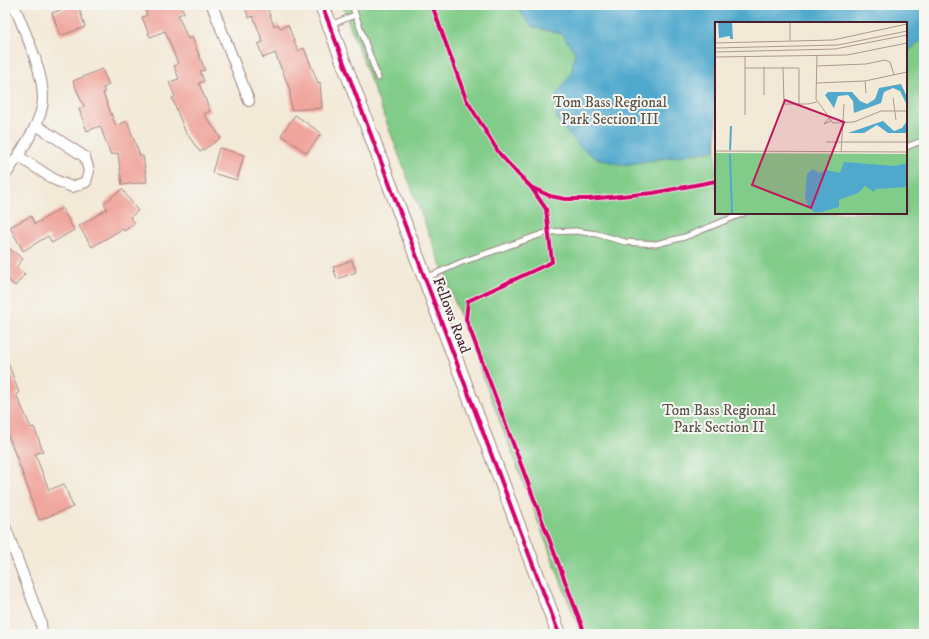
<svg xmlns="http://www.w3.org/2000/svg" width="929" height="639" viewBox="0 0 929 639" font-family="'IM FELL DW Pica',serif">
<style>
.green{fill:#81cc89;stroke:#66765a;fill-rule:evenodd}
.water{fill:#50a9cd;stroke:#4d647c}
.building{fill:#f0a69d}
.lines{fill:none;stroke-linecap:round;stroke-linejoin:round}
.lane-casing{stroke:#9e8481;stroke-width:7}
.street-casing{stroke:#9e8481;stroke-width:12}
.secondary-casing{stroke:#9e8481;stroke-width:16}
.lane{stroke:#fff;stroke-width:5}
.street{stroke:#fff;stroke-width:10}
.secondary{stroke:#fff;stroke-width:14}
.cycleway-casing{stroke:#f6f6f2;stroke-width:6}
.cycleway{stroke:#d6006c;stroke-width:4}
.labels{text-anchor:middle;stroke-width:4;stroke-linejoin:round;paint-order:stroke}
.park-label{font-size:15px;fill:#5a5347;stroke:#f6f6f2}
.street-label{font-size:15px;fill:#4a1f2b;stroke:#f6f6f2}
.inset-river{fill:none;stroke:#50a9cd;stroke-width:2}
.inset-road{fill:none;stroke:#af9892;stroke-width:1}
.view{fill:#c2185b;fill-opacity:0.15;stroke:#c2185b;stroke-width:2}
.inset-edge{fill:none;stroke:#4a1f2b;stroke-width:2}
</style>
<rect width="100%" height="100%" fill="#f6f6f2"/>
<filter id="ink" filterUnits="userSpaceOnUse"><feTurbulence type="fractalNoise" baseFrequency=".025" numOctaves="2"/><feDisplacementMap in="SourceGraphic" scale="8" xChannelSelector="R" yChannelSelector="G"/><feConvolveMatrix kernelMatrix="1 2 1 2 8 2 1 2 1" color-interpolation-filters="sRGB"/></filter>
<filter id="wash" filterUnits="userSpaceOnUse"><feTurbulence type="fractalNoise" baseFrequency=".012" numOctaves="4" result="noise"/><feDisplacementMap in="SourceGraphic" scale="16" xChannelSelector="R" yChannelSelector="G"/><feGaussianBlur stdDeviation="0.9" result="paint"/><feColorMatrix in="noise" values="0 0 0 0 0 0 0 0 0 0 0 0 0 0 0 0 0 1.4 0 .05"/><feComposite in="paint" operator="in"/></filter>
<g filter="url(#wash)">
<rect width="100%" height="100%" fill="#f3e9d7"/>
<path class="green" d="M342 5H924V634H581ZM716 23H906V213H716Z"/>
<path class="water" d="M515 5H924V34L921 41 906 53V23H716V150L623 165 596 158 579 146 557 120 556 95 571 74 575 52 562 34 532 27Z"/>
<g id="blocks">
<path class="building" d="M75 5H78L85 27 60 36 52 13Z
M143 5H181L184 13 178 15 188 39 192 37 205 70 200 71 204 81 199 83 210 111 204 114 221 138 200 152 185 131 172 98 175 97 169 82 179 79 174 66 178 64 165 31 150 37 142 17 147 15Z
M244 5H266L274 26 278 24 280 28 288 25 298 51 304 48 318 83 320 82 322 108 291 110 290 90 275 53 263 58 258 44 263 42 253 16 249 18Z
M102 69 109 85 103 88 105 93H103L116 126 127 121 140 156H143L147 182 122 185 118 153 111 155 100 126 87 131 79 109 84 107 73 81Z
M295 115 321 133 307 153 281 135Z
M219 148 244 155 237 180 212 173Z
M122 189 138 211 130 217 135 223 124 231 122 229 92 247 79 226 107 209 104 203Z
M62 208 74 230 52 243 48 236 23 251 10 227 31 216 35 224Z
M5 245 23 259 16 267 25 274 15 286 7 279 5 281Z
M352 260 356 272 337 279 333 267Z
M5 357H6L19 393 16 394 31 428 34 427 43 451 35 454 49 490 64 484 73 507 39 520 30 497 31 496 5 427Z"/>
</g>
</g>
<g filter="url(#ink)">
<use href="#blocks" fill-opacity="0" stroke="#9e8481" stroke-width="1"/>
<g class="lines">
<defs>
<path id="lane" d="M352 5 378 78
M330 25 355 15
M906 147 924 140
M426 278 462 262 548 232 576 231 597 234 625 242 656 244 685 237 744 213"/>
<path id="street" d="M212 5 249 101
M18 156 55 180 72 187 86 182 89 171 85 157 36 125
M5 176C17 157 43 122 43 99 43 69 25 33 14 5
M5 526 41 623 42 634"/>
<path id="secondary" d="M322 5 559 634"/>
</defs>
<use href="#lane" class="lane-casing"/>
<use href="#street" class="street-casing"/>
<use href="#secondary" class="secondary-casing"/>
<use href="#lane" class="lane"/>
<use href="#street" class="street"/>
<use href="#secondary" class="secondary"/>
<defs>
<path id="cycleway" d="M322 5 559 634
M432 5 466 99 499 153 516 172 531 187 546 209 552 262 468 301 466 319 585 634
M531 187 550 196 565 199H588L653 193 716 181"/>
</defs>
<use href="#cycleway" class="cycleway-casing"/>
<use href="#cycleway" class="cycleway"/>
</g>
</g>
<g class="labels">
<g class="park-label">
<text x="610" y="107">Tom Bass Regional<tspan x="610" dy="17">Park Section III</tspan></text>
<text x="719" y="415">Tom Bass Regional<tspan x="719" dy="17">Park Section II</tspan></text>
</g>
<g class="street-label">
<text transform="translate(452 315) rotate(69)" y="5">Fellows Road</text>
</g>
</g>
<g transform="translate(715 22)">
<rect width="192" height="192" fill="#f3e9d7"/>
<path d="M0 131 192 132V192H0Z" fill="#81cc89"/>
<path d="M3 0H17L18 17H15V14L4 16ZM186 62 192 75V83L185 69 178 66 169 70 166 81 139 91 138 79 133 73 123 74 119 86 110 73 113 70H137L145 79 152 82 160 77 164 66ZM168 99 179 109 187 106 192 99V111H173L162 103 149 111H133ZM129 140 180 144 192 141V165L161 167 159 170 150 164 143 171 124 178V185L107 190H99L93 184 90 174 92 152 98 147 104 151 111 148 125 151Z" fill="#50a9cd"/>
<path class="inset-river" d="M15 128 16 104M15 132 17 192"/>
<path class="inset-road" d="M75 19V0M0 21 118 18 192 2M0 26 123 23 192 9M0 30 120 27 192 13M102 33 101 77 118 101 139 100 166 89H192M0 35 132 33 192 21M30 35V93M102 44 151 42 170 38 175 40 179 53M68 45 69 82H93L102 80M30 46H84V82M150 59 151 71M101 61 150 59 192 50M49 73V45M178 76 181 98M114 96 109 102 116 99M111 120H192M0 129 192 130M126 130 129 82"/>
<path class="view" d="M70 78 129 100 96 186 37 163Z"/>
<rect width="192" height="192" class="inset-edge"/>
</g>
<rect width="929" height="639" fill="none" stroke="#f6f6f2" stroke-width="20"/>
</svg>
